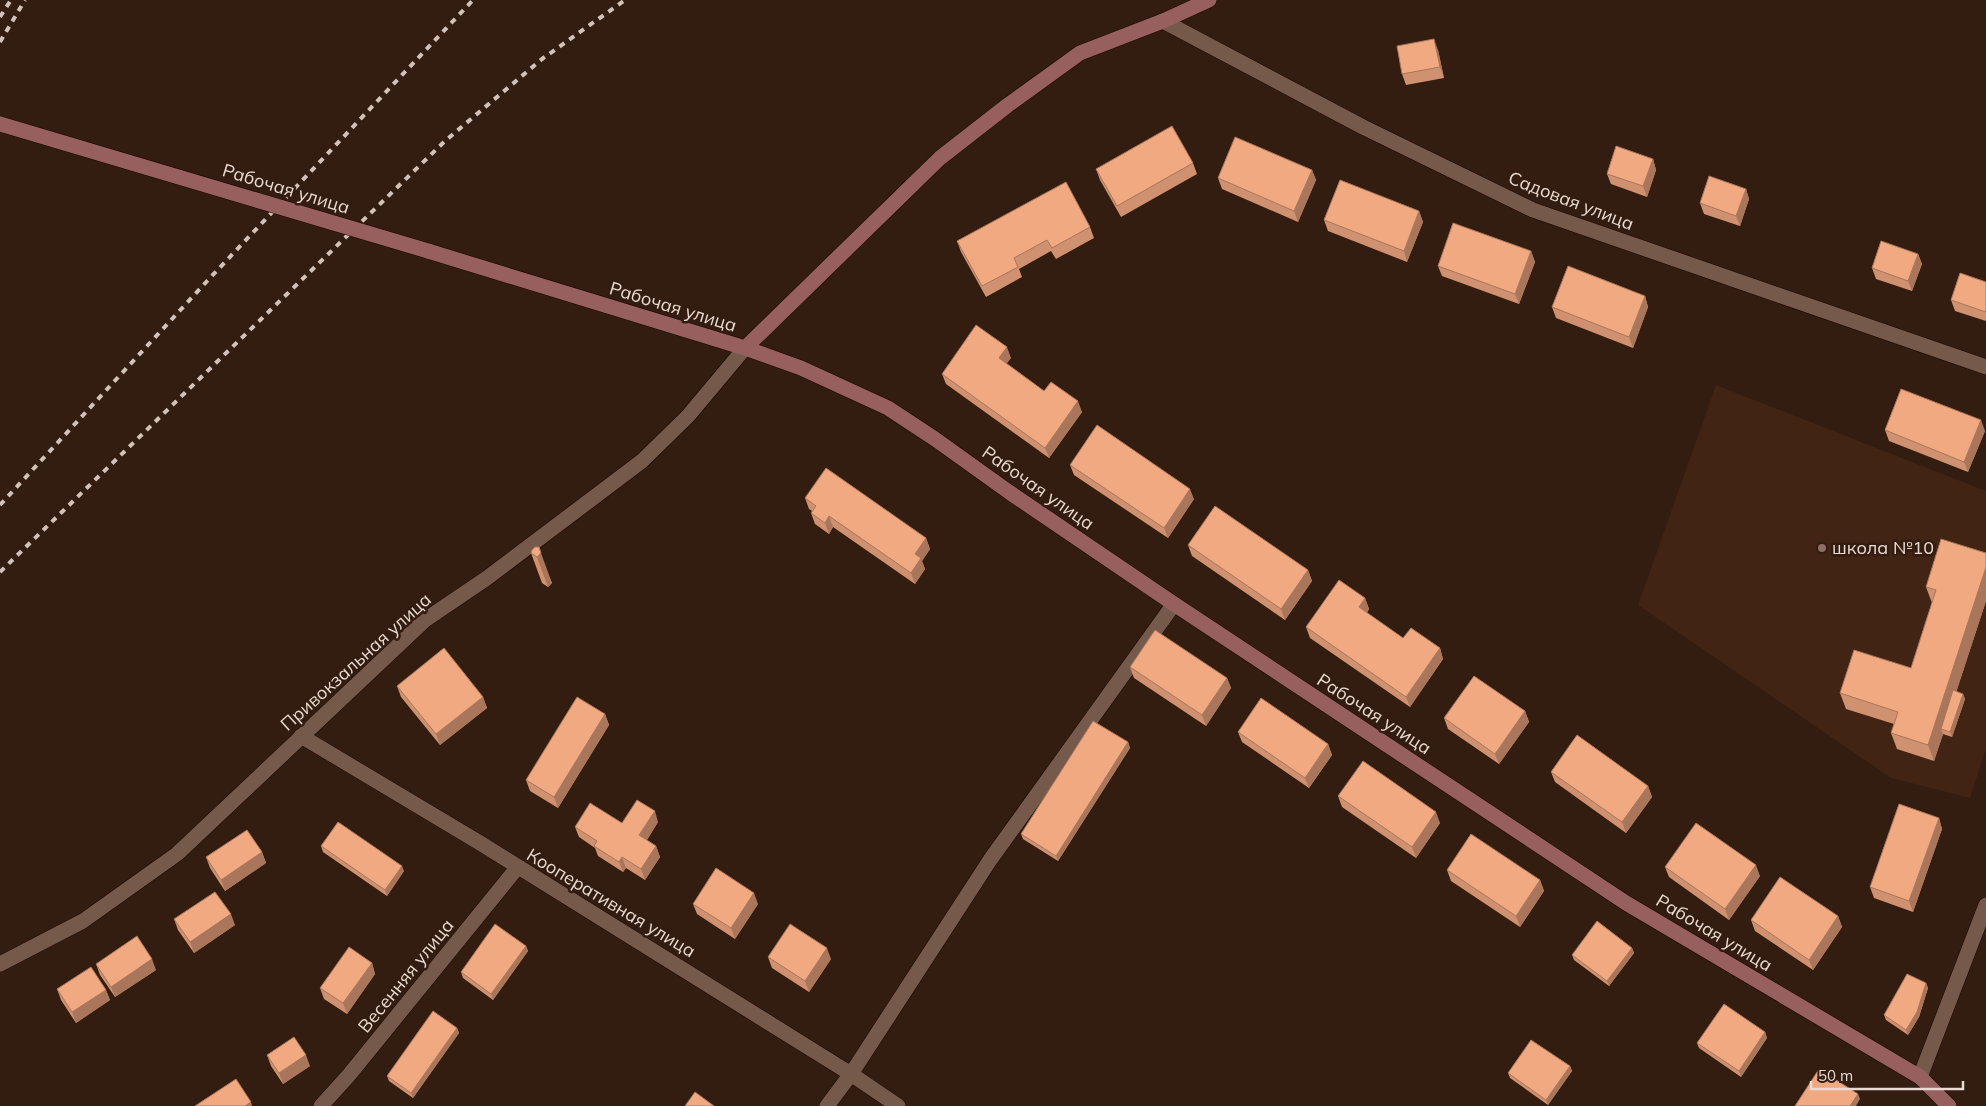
<svg xmlns="http://www.w3.org/2000/svg" width="1986" height="1106" viewBox="0 0 1986 1106" font-family="Mulish,sans-serif">
<style>
.built{fill:#412413}
.lines{fill:none;stroke-linecap:round;stroke-linejoin:round}
.street-casing{stroke:#1a0600;stroke-width:16}
.secondary-casing{stroke:#1a0600;stroke-width:16}
.street{stroke:#755a4c;stroke-width:15}
.secondary{stroke:#97605f;stroke-width:15}
.rail{stroke:#d3c2b9;stroke-width:4;stroke-dasharray:6 6;stroke-linecap:butt}
.secondary-bridge-casing{stroke:#1a0600;stroke-width:16;stroke-linecap:butt}
.secondary-bridge{stroke:#97605f;stroke-width:15}
.wall{fill:#cf9170}
.shaded-wall{fill:#a9765b}
.building{fill:#f1a982;stroke:#a9765b}
.education-dot{fill:#8d6e63;stroke:#331c10;stroke-width:2}
.labels{text-anchor:middle;stroke-width:5;stroke-linejoin:round;paint-order:stroke}
.street-label{font-size:18px;fill:#eadad1;stroke:#331c10}
.poi-label{font-size:18px;fill:#eadad1;stroke:#331c10;text-anchor:start}
</style>
<rect width="100%" height="100%" fill="#331c10"/>
<path class="built" d="M1716 385 1986 491V749L1970 798 1891 778 1638 605Z"/>
<g class="lines">
<defs>
<path id="street" d="M1163 21 1363 127 1533 210 1986 367
M301 736 480 843 851 1074 898 1106
M0 964 83 921 177 854 425 620 487 578 642 461 688 416 745 348
M1920 1077 1986 905
M321 1106 349 1075 517 868
M827 1106 851 1074 990 860 1174 604"/>
<path id="secondary" d="M428 251 745 348 801 368 888 408 935 439 1009 492 1174 604 1626 903 1920 1077 1949 1106
M745 348 940 158 1008 105 1080 53 1163 21 1209 0"/>
</defs>
<use href="#street" class="street-casing"/>
<use href="#secondary" class="secondary-casing"/>
<use href="#street" class="street"/>
<use href="#secondary" class="secondary"/>
<path class="rail" d="M0 17 11 0
M0 42 25 0
M0 505 209 279 473 0
M0 572 445 141 542 59 625 0"/>
<defs>
<path id="secondary-bridge" d="M0 124 428 251"/>
</defs>
<use href="#secondary-bridge" class="secondary-bridge-casing"/>
<use href="#secondary-bridge" class="secondary-bridge"/>
</g>
<path class="wall" d="M1438 50 1444 78 1406 85 1402 74Z
M1653 159 1656 170 1647 197 1611 184 1607 174Z
M1193 163 1197 174 1121 217 1100 180 1096 169Z
M1312 170 1316 180 1298 222 1222 189 1218 178Z
M1746 189 1749 199 1740 226 1704 214 1700 203Z
M1419 211 1423 222 1407 262 1328 231 1324 220Z
M1090 227 1094 238 1056 259 1051 251 1019 269 1022 277 986 297 961 252 957 241Z
M1531 251 1535 262 1519 304 1442 276 1438 266Z
M1918 254 1922 264 1912 291 1876 279 1872 268Z
M1986 282V321L1955 311 1951 300Z
M1645 296 1648 307 1633 348 1556 318 1552 307Z
M1011 358 1006 363 1044 391 1082 412 1049 458 946 384 942 374Z
M1885 430 1985 431 1968 472 1889 441Z
M1070 465 1194 499 1168 538 1074 475Z
M805 498 926 538 930 549 922 561 925 569 915 584 833 527 829 534 815 524 811 513 812 511 809 509Z
M1188 545 1308 570 1312 581 1285 620 1192 556Z
M535 547 552 583 548 587 542 583 531 553Z
M1986 553V601L1956 692 1963 694 1965 699 1952 737 1943 734 1934 761 1897 749 1891 733 1894 724 1846 709 1840 693 1911 668 1932 603 1926 587Z
M1365 598 1369 609 1367 613 1403 638 1440 648 1443 659 1410 707 1310 638 1306 627Z
M1130 667 1227 678 1231 688 1206 726 1134 678Z
M397 686 483 697 487 708 440 745 401 697Z
M1525 711 1529 722 1499 764 1448 729 1444 718Z
M605 714 609 725 558 808 530 791 526 780Z
M1238 732 1328 744 1332 755 1309 788 1242 742Z
M1128 742 1130 748 1058 861 1023 839 1021 834Z
M1551 772 1648 786 1652 797 1626 833 1555 782Z
M1338 796 1440 823 1416 858 1342 807Z
M1939 818 1942 829 1913 912 1874 898 1870 887Z
M658 822 647 840 656 846 660 857 645 880 626 868 623 872 598 856 595 848 579 837 575 827 622 823Z
M321 846 404 871 387 896 323 852Z
M262 852 266 863 225 891 210 868 206 857Z
M1665 867 1760 876 1729 920 1669 877Z
M1447 870 1540 880 1544 891 1520 927 1451 881Z
M693 904H758L735 939 697 914Z
M1838 916 1842 927 1813 970 1755 931 1751 920Z
M174 919 235 925 194 953 178 930Z
M526 946 528 951 493 1000 463 978 461 972Z
M1632 948 1634 953 1609 986 1574 960 1572 955Z
M768 957 831 959 809 992 772 968Z
M372 963 375 974 347 1014 324 999 320 988Z
M96 964 156 970 115 997 100 975Z
M1926 983 1928 988 1919 1017 1908 1035 1886 1020 1884 1015Z
M57 989 106 990 110 1000 76 1023 61 1000Z
M457 1028 459 1033 413 1098 389 1081 387 1076Z
M1765 1032 1767 1038 1741 1077 1699 1048 1697 1043Z
M267 1055 310 1066 283 1084 271 1066Z
M1570 1066 1572 1071 1548 1105 1510 1078 1508 1073Z"/>
<path class="shaded-wall" d="M1434 39 1438 50 1444 78 1440 67Z
M1653 159 1656 170 1647 197 1643 186Z
M1312 170 1316 180 1298 222 1294 211Z
M1746 189 1749 199 1740 226 1736 216Z
M1419 211 1423 222 1407 262 1404 251Z
M1531 251 1535 262 1519 304 1515 294Z
M1918 254 1922 264 1912 291 1908 281Z
M1645 296 1648 307 1633 348 1629 337Z
M1007 347 1011 358 1003 369 999 358Z
M1078 401 1082 412 1049 458 1045 448Z
M1981 420 1985 431 1968 472 1964 462Z
M1190 489 1194 499 1168 538 1164 528Z
M829 516 833 527 829 534 825 523Z
M926 538 930 549 922 561 925 569 915 584 911 573 915 554Z
M541 553 552 583 548 587 537 557Z
M1986 567V601L1944 730 1941 729 1943 734 1934 761 1928 745Z
M1308 570 1312 581 1285 620 1281 609Z
M1365 598 1369 609 1363 618 1359 607Z
M1440 648 1443 659 1410 707 1406 697Z
M1227 678 1231 688 1206 726 1202 715Z
M1963 694 1965 699 1952 737 1950 732Z
M483 697 487 708 440 745 436 734Z
M1525 711 1529 722 1499 764 1495 754Z
M605 714 609 725 558 808 554 797Z
M1128 742 1130 748 1058 861 1056 856Z
M1328 744 1332 755 1309 788 1305 778Z
M1648 786 1652 797 1626 833 1622 822Z
M655 811 658 822 643 846 639 835Z
M1436 812 1440 823 1416 858 1412 847Z
M1939 818 1942 829 1913 912 1909 901Z
M656 846 660 857 645 880 641 869Z
M262 852 266 863 225 891 221 880Z
M622 857 626 868 623 872 619 862Z
M1756 865 1760 876 1729 920 1725 909Z
M402 866 404 871 387 896 385 890Z
M1540 880 1544 891 1520 927 1516 916Z
M754 893 758 904 735 939 731 928Z
M231 914 235 925 194 953 190 942Z
M1838 916 1842 927 1813 970 1809 960Z
M526 946 528 951 493 1000 491 994Z
M827 948 831 959 809 992 805 981Z
M1632 948 1634 953 1609 986 1607 981Z
M152 959 156 970 115 997 111 987Z
M372 963 375 974 347 1014 343 1003Z
M1926 983 1928 988 1919 1017 1908 1035 1906 1030Z
M106 990 110 1000 76 1023 72 1012Z
M457 1028 459 1033 413 1098 411 1093Z
M1765 1032 1767 1038 1741 1077 1739 1071Z
M306 1055 310 1066 283 1084 279 1073Z
M1570 1066 1572 1071 1548 1105 1546 1100Z
M1858 1094 1860 1099 1856 1106H1850Z
M251 1102 252 1106H245Z"/>
<path class="building" d="M1434 39 1440 67 1402 74 1397 46Z
M1172 126 1193 163 1117 206 1096 169Z
M1235 137 1312 170 1294 211 1218 178Z
M1616 146 1653 159 1643 186 1607 174Z
M1709 176 1746 189 1736 216 1700 203Z
M1340 180 1419 211 1404 251 1324 220Z
M1066 182 1090 227 1052 248 1047 240 1014 258 1018 267 982 286 957 241Z
M1453 223 1531 251 1515 294 1438 266Z
M1881 241 1918 254 1908 281 1872 268Z
M1568 266 1645 296 1629 337 1552 307Z
M1960 273 1986 282V312L1951 300Z
M976 325 1007 347 999 358 1044 391 1051 382 1078 401 1045 448 942 374Z
M1901 389 1981 420 1964 462 1885 430Z
M1097 425 1190 489 1164 528 1070 465Z
M826 468 926 538 915 554 921 558 911 573 829 516 825 523 811 513 816 506 805 498Z
M1215 506 1308 570 1281 609 1188 545Z
M1941 539 1986 553V567L1928 745 1891 733 1898 712 1840 693 1854 650 1911 668 1936 590 1926 587Z
M535 547H539L541 553 537 557 531 553 532 550Z
M1339 580 1365 598 1359 607 1403 638 1411 628 1440 648 1406 697 1306 627Z
M1155 630 1227 678 1202 715 1130 667Z
M444 648 483 697 436 734 397 686Z
M1474 676 1525 711 1495 754 1444 718Z
M1953 690 1963 694 1950 732 1941 729Z
M577 697 605 714 554 797 526 780Z
M1261 698 1328 744 1305 778 1238 732Z
M1093 721 1128 742 1056 856 1021 834Z
M1577 735 1648 786 1622 822 1551 772Z
M1363 761 1436 812 1412 847 1338 796Z
M637 800 655 811 639 835 656 846 641 869 622 857 619 862 594 846 597 841 575 827 590 803 622 823Z
M1899 804 1939 818 1909 901 1870 887Z
M338 822 402 866 385 890 321 846Z
M1696 823 1756 865 1725 909 1665 867Z
M247 830 262 852 221 880 206 857Z
M1471 834 1540 880 1516 916 1447 870Z
M716 868 754 893 731 928 693 904Z
M1780 877 1838 916 1809 960 1751 920Z
M215 892 231 914 190 942 174 919Z
M1597 921 1632 948 1607 981 1572 955Z
M495 924 526 946 491 994 461 972Z
M790 924 827 948 805 981 768 957Z
M137 936 152 959 111 987 96 964Z
M349 947 372 963 343 1003 320 988Z
M91 967 106 990 72 1012 57 989Z
M1907 974 1926 983 1917 1012 1906 1030 1884 1015Z
M1724 1004 1765 1032 1739 1071 1697 1043Z
M433 1011 457 1028 411 1093 387 1076Z
M294 1037 306 1055 279 1073 267 1055Z
M1531 1040 1570 1066 1546 1100 1508 1073Z
M1819 1069 1858 1094 1850 1106H1795Z
M236 1079 251 1102 245 1106H195Z
M695 1092 714 1106H685Z"/>
<circle class="education-dot" cx="1822" cy="548" r="5"/>
<g class="labels">
<g class="street-label">
<text transform="translate(286 189) rotate(17)" y="6">Рабочая улица</text>
<text transform="translate(1571 201) rotate(21)" y="6">Садовая улица</text>
<text transform="translate(673 307) rotate(17)" y="6">Рабочая улица</text>
<text transform="translate(1038 488) rotate(35)" y="6">Рабочая улица</text>
<text transform="translate(356 662) rotate(-42)" y="6">Привокзальная улица</text>
<text transform="translate(1374 714) rotate(33)" y="6">Рабочая улица</text>
<text transform="translate(611 903) rotate(31)" y="6">Кооперативная улица</text>
<text transform="translate(1714 933) rotate(31)" y="6">Рабочая улица</text>
<text transform="translate(406 976) rotate(-51)" y="6">Весенняя улица</text>
</g>
<g class="poi-label">
<text x="1832" y="554">школа №10</text>
</g>
</g>
<path d="M1811 1081v8h152v-8" fill="none" stroke="#eadad1" stroke-width="2.5"/>
<text x="1818" y="1081" font-size="15" fill="#eadad1" stroke="#331c10" stroke-width="4" paint-order="stroke">50 m</text>
</svg>
